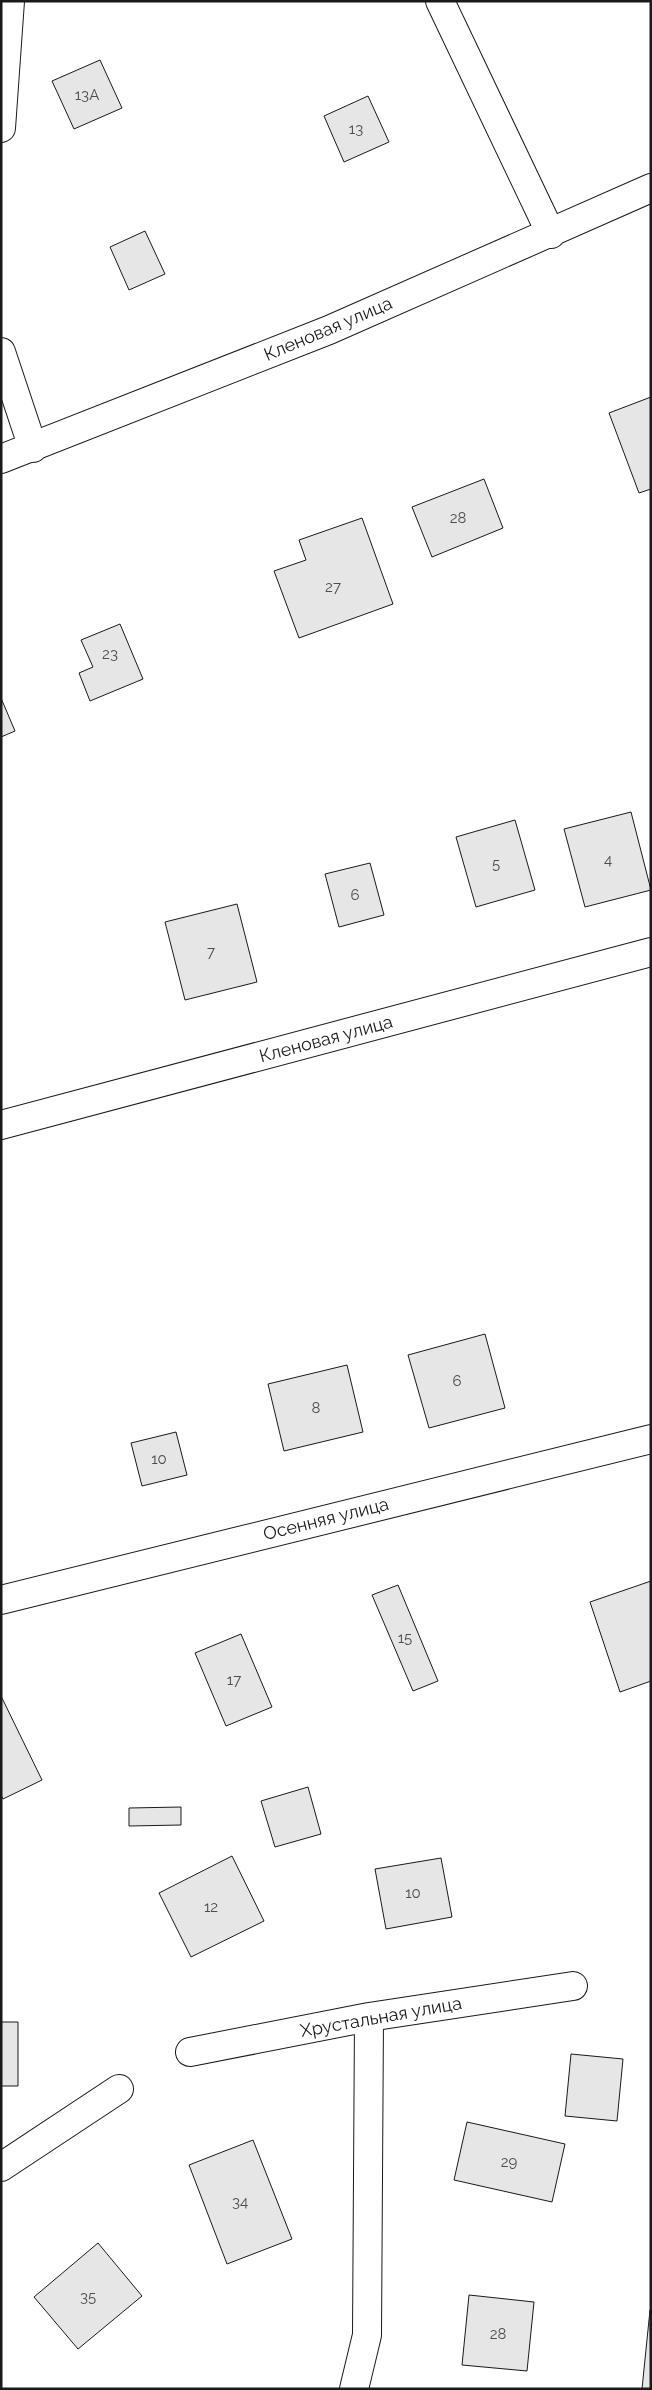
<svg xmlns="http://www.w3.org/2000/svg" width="652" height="2390" viewBox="0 0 652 2390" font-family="Raleway,sans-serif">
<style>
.building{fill:#e6e6e6;stroke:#1a1a1a}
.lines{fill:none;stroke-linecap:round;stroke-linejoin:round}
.minor-casing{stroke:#1a1a1a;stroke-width:30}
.minor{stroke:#fff;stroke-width:28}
.labels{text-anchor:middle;stroke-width:4;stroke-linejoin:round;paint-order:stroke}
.number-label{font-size:15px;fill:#4d4d4d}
.street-label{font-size:18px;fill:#1a1a1a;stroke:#fff}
</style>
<rect width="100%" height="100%" fill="#fff"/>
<path class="building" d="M100 60 122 108 74 129 52 81Z
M368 96 389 142 344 162 324 116Z
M145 231 165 274 129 290 110 247Z
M651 397V489L639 493 609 413Z
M484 479 503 528 432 557 412 507Z
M362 518 393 604 299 638 274 571 306 560 299 540Z
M120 624 143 679 90 701 79 673 93 667 81 640Z
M1 698 15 731 1 737Z
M631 812 651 890 585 907 564 829Z
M515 820 535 890 476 907 456 837Z
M370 863 384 915 339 927 325 874Z
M237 904 257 982 185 1000 165 922Z
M485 1334 505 1408 429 1428 408 1355Z
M347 1365 363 1432 284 1451 268 1384Z
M176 1432 187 1475 142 1486 131 1443Z
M651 1581V1681L620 1692 590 1602Z
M398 1585 438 1681 413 1691 372 1595Z
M241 1634 272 1707 226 1726 195 1653Z
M1 1696 42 1780 3 1799 1 1795Z
M308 1787 321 1834 275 1847 261 1801Z
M181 1807V1825L129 1826V1808Z
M232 1856 264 1921 191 1957 159 1893Z
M441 1858 452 1917 386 1929 375 1869Z
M1 2022H18V2086H1Z
M571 2054 623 2059 617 2121 565 2116Z
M467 2122 565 2144 552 2202 454 2180Z
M253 2140 292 2239 227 2264 189 2165Z
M98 2243 142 2296 78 2349 34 2297Z
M469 2295 534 2302 527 2371 462 2365Z
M650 2310 651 2389H642Z"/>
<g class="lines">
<defs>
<path id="minor" d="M440 1 551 234
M1 128 10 1
M1 352 33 448
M1 459 329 330 651 188
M1 1125 651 952
M1 1600 651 1439
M190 2052 369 2017 573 1986
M1 2167 119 2089
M354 2389 367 2335 369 2017"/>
</defs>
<use href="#minor" class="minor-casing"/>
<use href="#minor" class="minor"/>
</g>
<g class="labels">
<g class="number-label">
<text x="87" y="100">13А</text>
<text x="356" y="134">13</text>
<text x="458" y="523">28</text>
<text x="333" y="592">27</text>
<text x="110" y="659">23</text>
<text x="608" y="865">4</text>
<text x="496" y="869">5</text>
<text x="355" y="900">6</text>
<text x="211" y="957">7</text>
<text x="457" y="1386">6</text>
<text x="316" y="1413">8</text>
<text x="159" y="1464">10</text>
<text x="405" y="1643">15</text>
<text x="234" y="1685">17</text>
<text x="413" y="1898">10</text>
<text x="211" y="1912">12</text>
<text x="509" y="2167">29</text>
<text x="240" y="2207">34</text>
<text x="88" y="2302">35</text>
<text x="498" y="2339">28</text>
</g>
<g class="street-label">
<text transform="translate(328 329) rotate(-23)" y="6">Кленовая улица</text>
<text transform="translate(326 1039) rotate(-15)" y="6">Кленовая улица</text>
<text transform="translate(326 1519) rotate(-14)" y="6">Осенняя улица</text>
<text transform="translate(381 2017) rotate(-10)" y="6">Хрустальная улица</text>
</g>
</g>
<rect width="652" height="2390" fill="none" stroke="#1a1a1a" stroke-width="5"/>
</svg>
